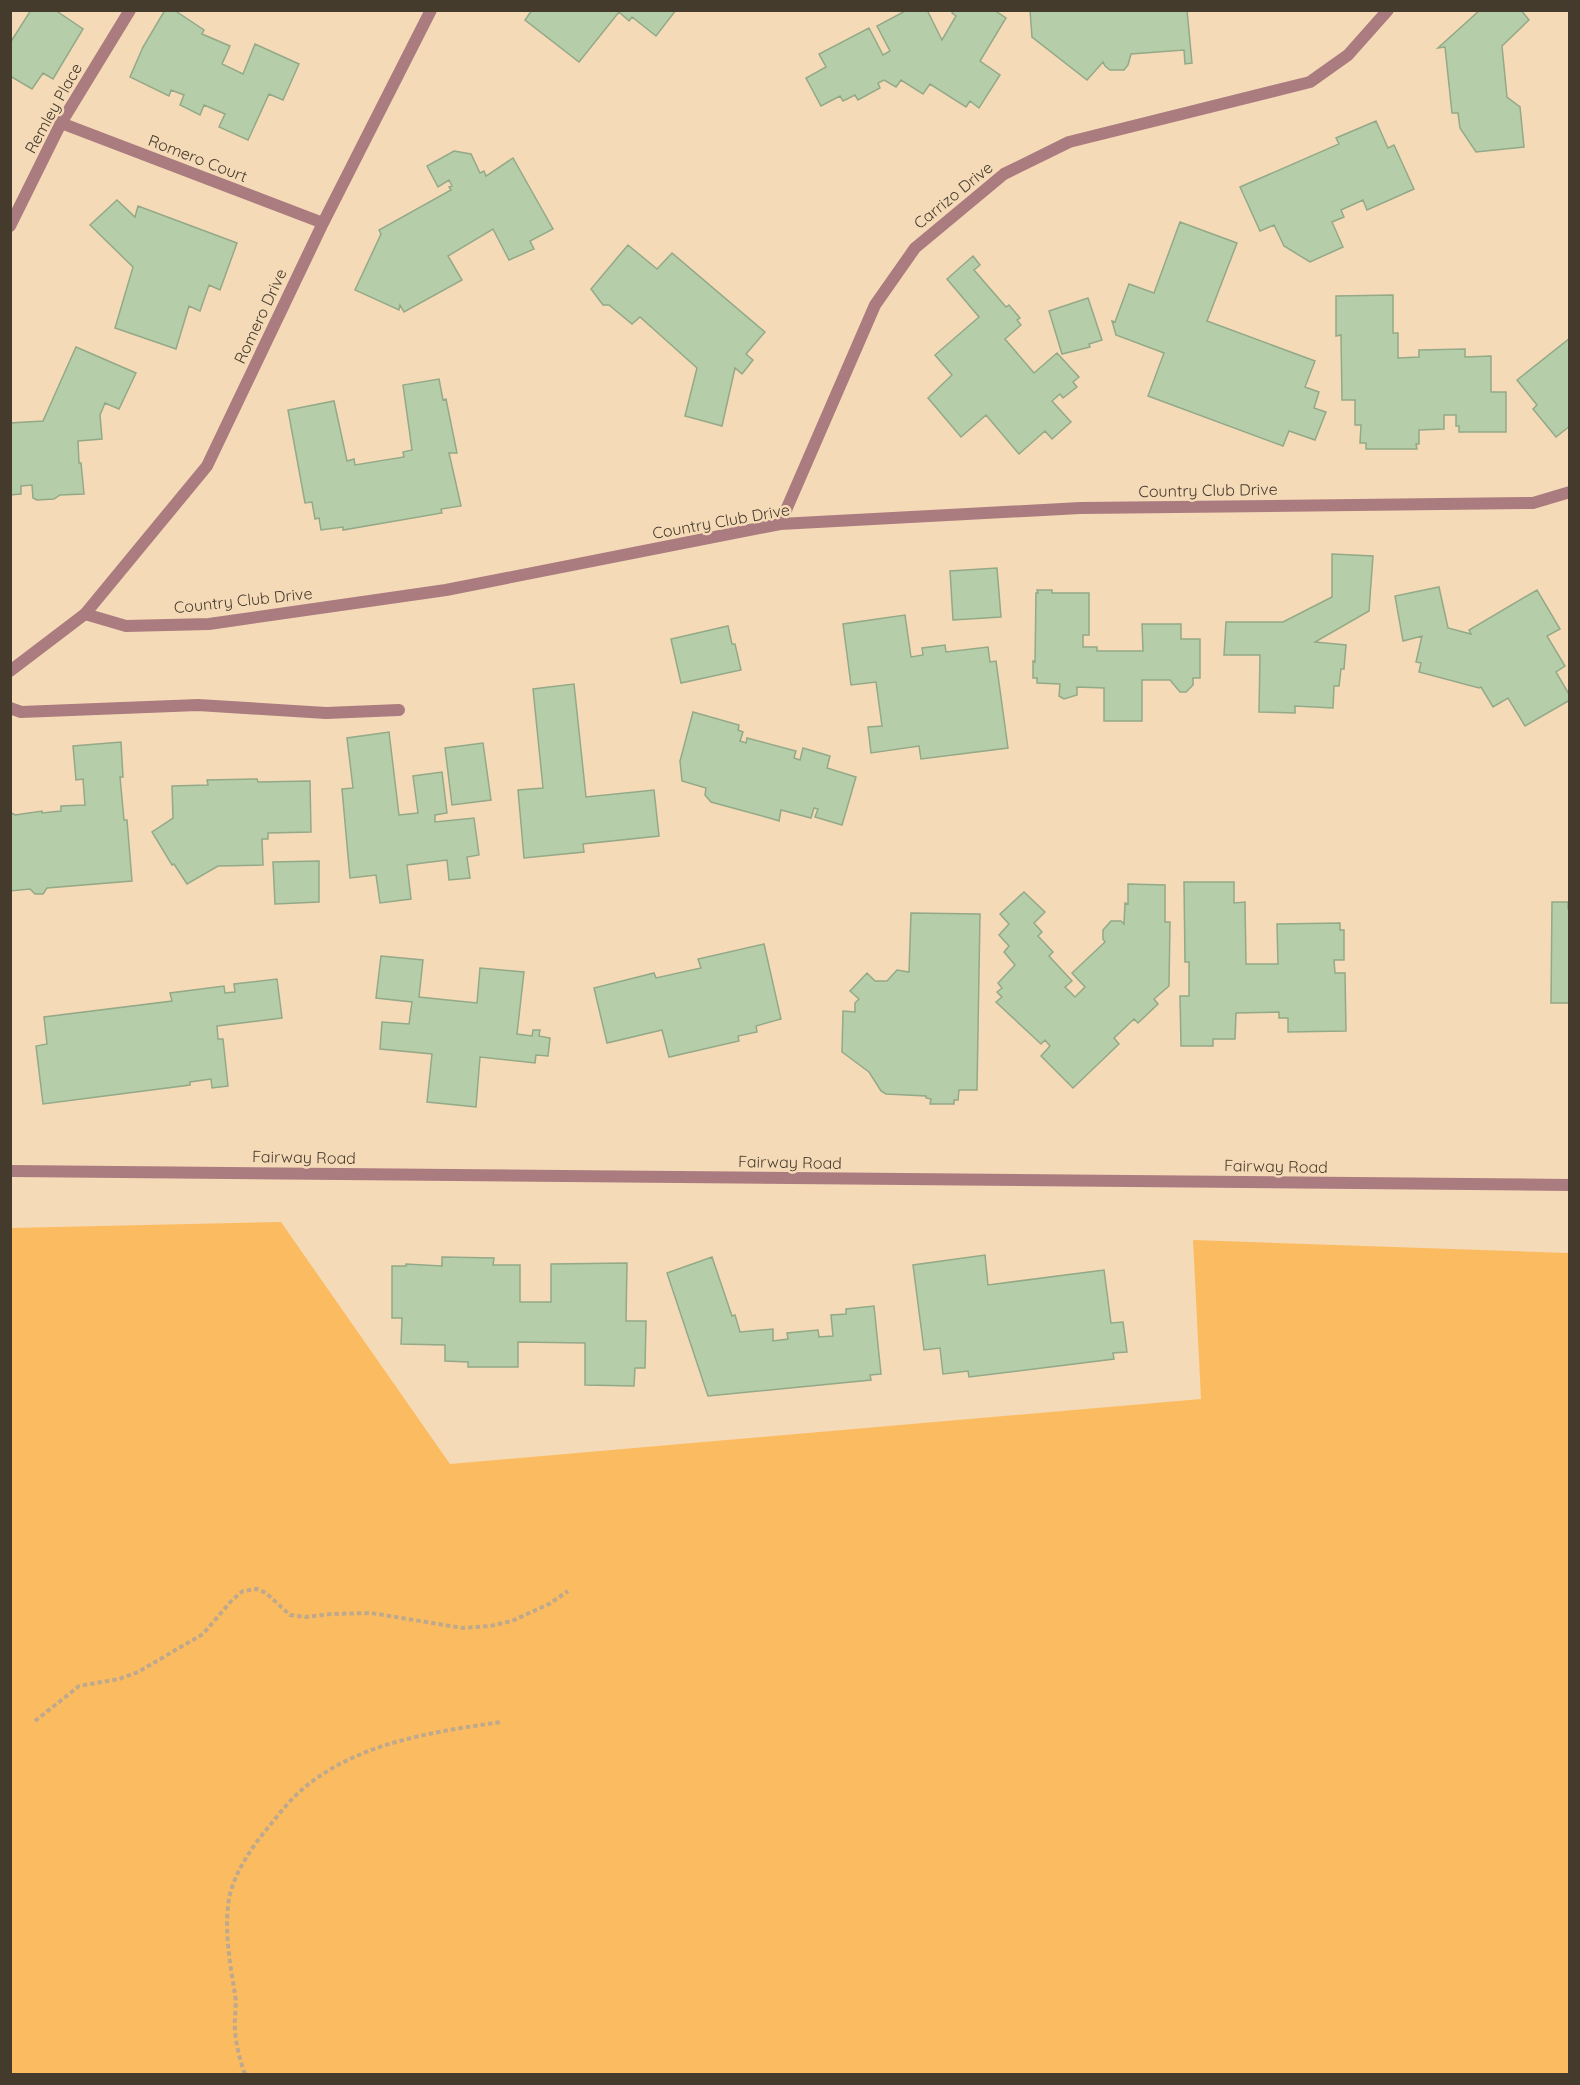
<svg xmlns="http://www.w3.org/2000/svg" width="1580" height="2085" viewBox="0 0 1580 2085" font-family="Quicksand,sans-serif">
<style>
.green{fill:#fbbc61}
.building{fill:#b6cdaa;stroke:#93a987;stroke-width:1.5}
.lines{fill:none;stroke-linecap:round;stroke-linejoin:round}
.path{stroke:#bfa98d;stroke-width:4;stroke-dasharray:4.5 3;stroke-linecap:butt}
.service{stroke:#ab7c7f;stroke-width:12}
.minor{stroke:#ab7c7f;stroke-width:12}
.tertiary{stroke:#ab7c7f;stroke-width:12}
.labels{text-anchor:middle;stroke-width:5;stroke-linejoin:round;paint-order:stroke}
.street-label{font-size:16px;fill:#453b2d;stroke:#f5dab8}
</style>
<rect width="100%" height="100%" fill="#f5dab8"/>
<path class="green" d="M281 1222 450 1464 1201 1399 1193 1240 1569 1253V2074H11V1228Z"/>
<path class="building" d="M31 10H55L83 29 53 79 43 73 32 89 10 76V43Z
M165 10H174L204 30 202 34 230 46 222 64 243 74 255 44 299 64 283 100 269 94 248 140 219 127 225 114 204 105 200 115 180 105 184 95 171 90 169 96 130 77 143 47Z
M532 10H676L656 36 632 17 629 21 619 12 579 62 525 20Z
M907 10H927L942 40 956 16 952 13 954 10H994L1006 18 980 61 1000 75 979 108 970 101 966 107 930 84 923 94 901 80 896 87 884 80 878 83 880 88 858 100 855 95 843 101 840 96 821 106 806 78 826 67 819 54 869 28 883 55 890 51 877 26Z
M1030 10H1187L1192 63 1185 64 1184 50 1131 54 1128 65 1124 70H1110L1105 66 1103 62 1087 80 1032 37Z
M1480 10H1521L1529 20 1502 46 1507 97 1520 107 1524 147 1476 152 1460 128 1458 113H1452L1445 47 1438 48Z
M1376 121 1388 148 1394 145 1414 189 1367 210 1363 200 1341 210 1344 217 1332 222 1343 247 1310 262 1284 246 1274 225 1260 231 1240 187 1339 144 1336 138Z
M454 151 471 154 480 173 484 171 486 176 513 158 553 229 530 241 534 249 509 260 493 229 448 256 462 280 404 312 400 305 399 310 355 290 381 234 379 230 451 190 449 187 452 186 449 180 438 187 427 166Z
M117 200 135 217 138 206 237 243 220 290 209 285 200 311 189 306 176 349 115 328 133 267 90 225Z
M1180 222 1237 243 1207 321 1315 361 1305 387 1319 392 1314 408 1326 412 1315 440 1289 431 1283 446 1148 396 1164 353 1116 335 1112 321 1115 322 1129 284 1154 293Z
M628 245 657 269 672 253 765 332 746 354 753 360 742 374 735 368 722 426 685 416 697 368 640 317 632 324 609 305H603L591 289Z
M973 256 980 265 974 270 1006 307 1009 305 1020 318 1017 320 1021 325 1005 339 1034 373 1057 353 1079 377 1073 382 1077 387 1063 398 1060 394 1052 401 1071 422 1052 439 1045 431 1019 454 986 415 961 437 928 398 952 375 935 355 979 317 947 279Z
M1393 295V333H1398V358L1419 357V350L1465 349V357L1491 356V392H1506V432H1459V426H1456V415H1444V429L1419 430V444H1416L1417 449H1366V443H1360L1361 425H1355V400H1342L1341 335 1336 336V296Z
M1088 298 1102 340 1089 344 1090 347 1062 354 1049 311Z
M1570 338V426L1556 437 1533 409 1537 405 1517 380Z
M76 347 136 373 119 409 105 403 100 415 102 439 78 441 79 463H81L84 494 60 495 54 499 37 500 33 498 32 485 21 486V494L10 495V423L43 421Z
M439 379 443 400 446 399 457 453H449L461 506 441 509 442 513 343 530V527L321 530 319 518 315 519 312 502 305 503 288 410 334 401 347 461 354 459 355 465 404 457 403 452 412 450 403 385Z
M1332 554 1373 556 1369 611 1315 642 1346 645 1344 669H1341L1339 686H1334L1333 708 1295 706V713L1259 712 1260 655H1224L1226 622H1283L1332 597Z
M997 568 1001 617 953 620 950 571Z
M1439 587 1448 628 1471 634 1469 630 1537 590 1560 629 1547 636 1565 666 1556 672 1570 696V700L1525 726 1508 698 1493 707 1481 687 1479 688 1419 672 1421 663 1416 662 1422 636 1403 641 1395 596Z
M1037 590H1052V593H1089V635H1083V647H1097V651H1143L1142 624H1181V639H1200V678H1193V685L1186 692H1180L1170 680H1142V721H1104V688L1077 687V695L1064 699 1059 696 1060 684 1037 683V678H1033V661L1035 662 1036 593H1038Z
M905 615 911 657 923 655 922 648 945 645 946 652 988 647 990 662 996 661 1008 748 921 759 919 746 871 753 868 727 882 726 876 682 851 685 843 624Z
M728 626 732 644H735L741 670 681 683 671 639Z
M574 684 586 797 654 790 659 836 583 844 584 852 524 858 518 790 543 788 533 689Z
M693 712 739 725 738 730 743 732 740 741 746 743 747 738 796 751 794 758 800 760 803 748 830 756 827 768 856 777 842 825 815 817 818 809 814 808 811 818 781 810 779 821 773 819 711 802 705 795 706 788 682 781 680 761Z
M389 732 399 815 418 813 413 776 442 772 447 813 435 815V822L474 818 479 855 467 857 470 878 449 880 447 860 407 865 411 899 380 903 376 875 350 878 342 789 353 788 347 738Z
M121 742 123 777H120L124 820H127L132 881 47 888 43 894H35L30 889 10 891V812L15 815 42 811V813L61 811V806L85 805 83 779 76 780 73 746Z
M483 743 491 800 452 805 445 748Z
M257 779 258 782 310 781 311 832 268 833V839H262L263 865 218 866 187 884 174 864 172 865 152 832 173 818 172 786 208 785 207 780Z
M319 861V902L275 904 273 862Z
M1184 882H1234V903L1245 902 1246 964H1278L1277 924 1340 923V930H1344V960H1334L1335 973H1345L1346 1031 1288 1032V1018H1279V1012L1236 1013 1235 1039H1213V1046H1181L1180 996H1189V962H1185Z
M1128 884 1165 885V922H1170L1169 986 1154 999 1158 1004 1157 1005 1138 1023 1134 1019 1114 1038 1119 1044 1073 1088 1041 1056 1050 1046 1045 1040 1041 1044 996 1002 1002 997 997 992 1002 988 998 983 1015 965 1004 952 1009 946 999 935 1009 924 1000 914 1024 892 1045 912 1034 923 1042 932 1038 936 1053 952 1049 956 1072 981 1065 987 1075 997 1085 987 1072 973 1105 942 1103 939V930L1111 921H1121L1124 924 1125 903 1128 904Z
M1552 902H1568V909H1570V1003H1551Z
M911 913 980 914 977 1090H959L958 1100H954V1104H930L931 1099 926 1098V1096L886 1094 881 1091 869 1072 842 1052 843 1011 855 1012V1003L859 999 850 991 867 973 875 981H887L897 970 909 972Z
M764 944 781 1019 756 1026 757 1032 738 1036 739 1041 669 1057 662 1030 607 1043 594 988 654 973 656 978 701 968 698 959Z
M381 956 423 960 419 997 477 1003 480 968 524 972 517 1034 532 1036 533 1030H540L539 1036 550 1038 548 1056 536 1055 535 1063 480 1057 476 1107 427 1102 432 1054 380 1049 382 1022 409 1024 412 1002 376 998Z
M277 979 282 1018 217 1026 218 1039H223L228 1086 212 1088 211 1079 190 1082V1085L43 1104 36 1046 47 1044 44 1017 172 1001 170 993 224 986 225 993 235 992 234 984Z
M985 1255 988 1285 1104 1270 1111 1323 1123 1322 1127 1352 1113 1353 1114 1359 969 1377 968 1371 943 1374 940 1348 924 1350 913 1265Z
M442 1257 494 1258 493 1265H520V1302H551V1264L627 1263 626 1321H646L645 1368H635L634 1386 585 1385V1343L518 1342V1367H468V1362L445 1361V1345L401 1344 402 1318H392V1266H406V1264L442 1266Z
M712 1257 732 1316 735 1315 740 1332 773 1329V1341L788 1339 787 1333 818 1330 819 1337 833 1336 831 1315 846 1314V1309L874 1306 881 1374 870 1375 871 1380 708 1396 667 1273Z"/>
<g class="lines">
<path class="path" d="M35 1721 79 1686 119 1679 138 1672 203 1634 232 1600 243 1591 257 1589 266 1593 290 1615 305 1617 331 1614 371 1613 463 1628 490 1626 512 1621 549 1604 568 1591
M245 2074C240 2061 236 2045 235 2030 234 2018 237 2006 235 1994 230 1963 223 1926 230 1894 237 1868 254 1844 271 1824 281 1811 292 1798 305 1787 360 1742 433 1732 501 1722"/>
<path class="service" d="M10 708 21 712 198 705 326 713 399 710"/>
<path class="minor" d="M431 10 323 223 207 466 85 614 126 626 209 624 446 590 780 524 1080 508 1533 503 1570 492
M61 123 323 223
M10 226 61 123 130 10
M780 524 875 305 915 248 1004 174 1069 142 1310 82 1348 55 1388 10
M10 1171 1570 1185"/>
<path class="tertiary" d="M10 671 85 614"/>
</g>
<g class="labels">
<g class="street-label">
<text transform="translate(53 108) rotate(-61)" y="6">Remley Place</text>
<text transform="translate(198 158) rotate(21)" y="6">Romero Court</text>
<text transform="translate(953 195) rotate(-39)" y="6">Carrizo Drive</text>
<text transform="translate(260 316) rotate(-65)" y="6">Romero Drive</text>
<text transform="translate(1208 490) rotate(-1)" y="6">Country Club Drive</text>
<text transform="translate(721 521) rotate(-10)" y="6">Country Club Drive</text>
<text transform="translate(243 600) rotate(-6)" y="6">Country Club Drive</text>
<text transform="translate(304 1157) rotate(1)" y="6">Fairway Road</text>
<text transform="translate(790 1162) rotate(1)" y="6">Fairway Road</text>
<text transform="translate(1276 1166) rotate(1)" y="6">Fairway Road</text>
</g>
</g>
<rect width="1580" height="2085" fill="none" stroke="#453b2d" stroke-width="24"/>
</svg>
